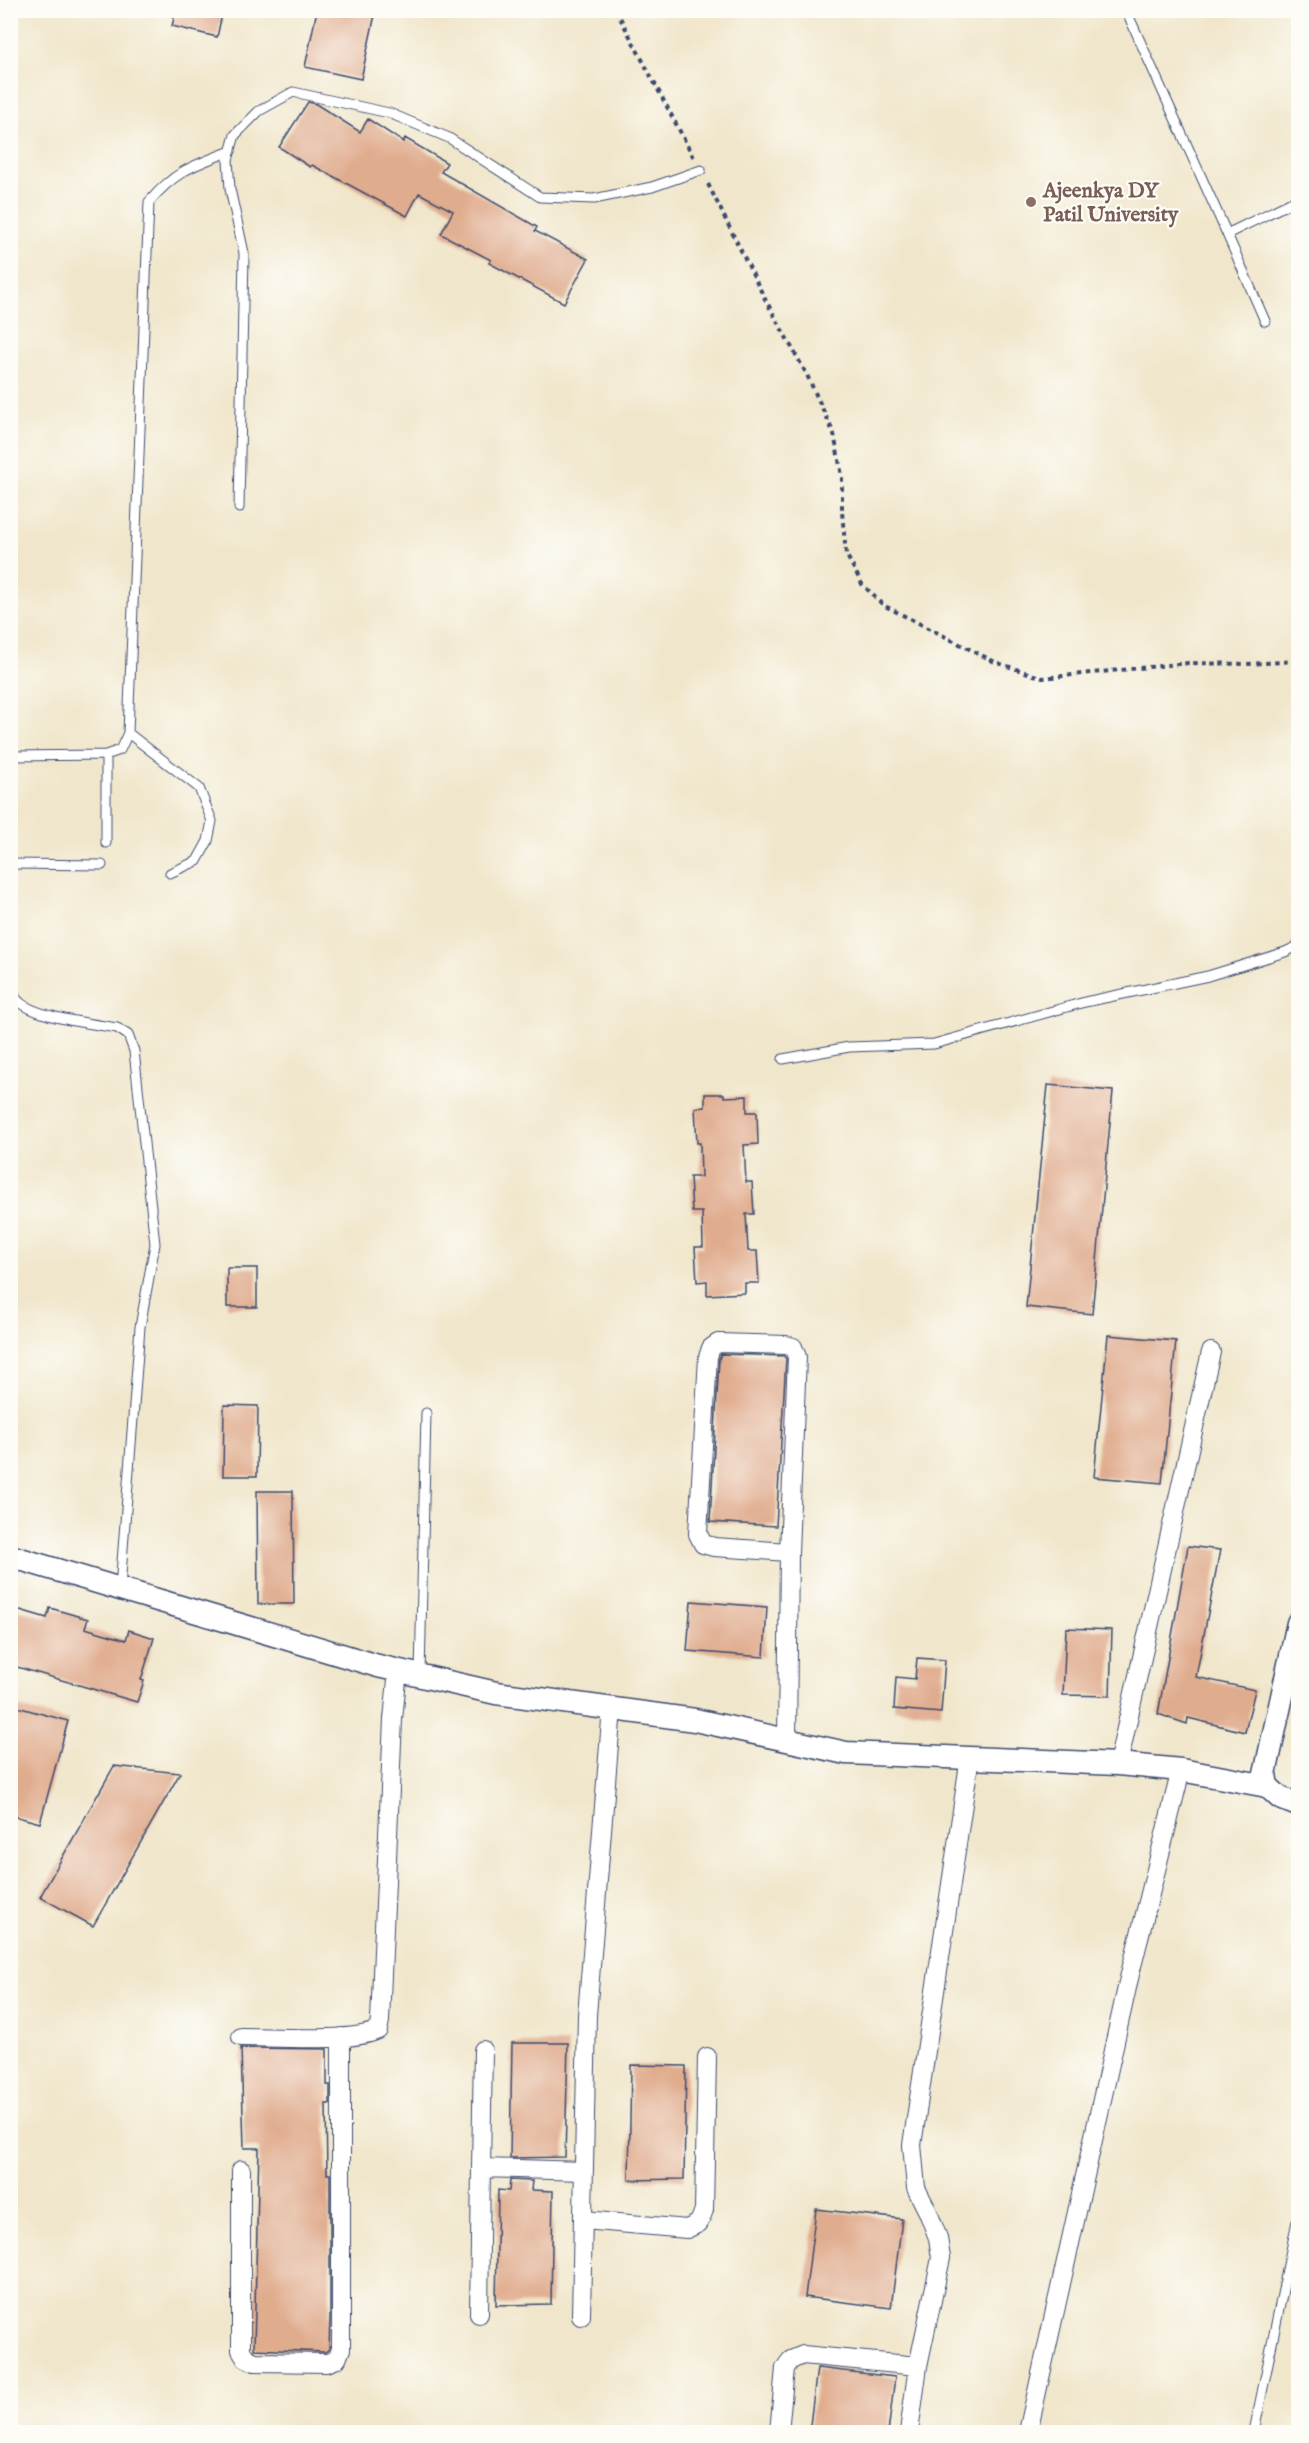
<svg xmlns="http://www.w3.org/2000/svg" width="1309" height="2443" viewBox="0 0 1309 2443" font-family="'IM FELL English',serif">
<style>
.building{fill:#e0ac8e}
.lines{fill:none;stroke-linecap:round;stroke-linejoin:round}
.service-casing{stroke:#3b4a6e;stroke-width:11}
.minor-casing{stroke:#3b4a6e;stroke-width:20}
.tertiary-casing{stroke:#3b4a6e;stroke-width:25}
.path{stroke:#3b4a6e;stroke-width:4;stroke-dasharray:4.5 4.5;stroke-linecap:butt}
.service{stroke:#fff;stroke-width:9}
.minor{stroke:#fff;stroke-width:18}
.tertiary{stroke:#fff;stroke-width:22}
.education-dot{fill:#8d6e63;stroke:#fdfcf7;stroke-width:2}
.labels{text-anchor:middle;stroke-width:4.5;stroke-linejoin:round;paint-order:stroke}
.education-label{font-size:21px;font-weight:bold;fill:#785e54;stroke:#fdfcf7;text-anchor:start}
</style>
<rect width="100%" height="100%" fill="#fdfcf7"/>
<filter id="ink" filterUnits="userSpaceOnUse"><feTurbulence type="fractalNoise" baseFrequency=".0167" numOctaves="2"/><feDisplacementMap in="SourceGraphic" scale="12" xChannelSelector="R" yChannelSelector="G"/><feConvolveMatrix kernelMatrix="1 2 1 2 8 2 1 2 1" color-interpolation-filters="sRGB"/></filter>
<filter id="wash" filterUnits="userSpaceOnUse"><feTurbulence type="fractalNoise" baseFrequency=".008" numOctaves="4" result="noise"/><feDisplacementMap in="SourceGraphic" scale="24" xChannelSelector="R" yChannelSelector="G"/><feGaussianBlur stdDeviation="1.35" result="paint"/><feColorMatrix in="noise" values="0 0 0 0 0 0 0 0 0 0 0 0 0 0 0 0 0 1.4 0 .05"/><feComposite in="paint" operator="in"/></filter>
<g filter="url(#wash)">
<rect width="100%" height="100%" fill="#f0e6cb"/>
<g id="blocks">
<path class="building" d="M176 10H223L217 37 172 26Z
M317 10H376L361 79 305 67Z
M308 102 316 104 360 132 368 119 403 142 405 138 447 163 441 172 537 227 535 231 588 259 564 303 489 263 491 260 441 234 453 211 419 193 407 216 312 165 310 167 279 147Z
M1048 1085 1113 1091 1092 1314 1026 1307Z
M705 1094H724V1097L747 1096V1112H757L758 1144 744 1145 746 1182H752L754 1214H746L748 1251H757L759 1283H745V1293L707 1295V1281L697 1282 695 1247H703L702 1212H692L690 1177H701L700 1143H697L695 1108 705 1107Z
M227 1268H257V1307H227Z
M1108 1335 1176 1341 1162 1483 1094 1477Z
M721 1354 784 1356 786 1359 776 1526 710 1522 719 1359Z
M224 1405 258 1406 257 1476H223Z
M257 1491H293L294 1604H258Z
M1188 1546 1220 1550 1196 1677 1255 1690 1245 1732 1188 1718 1187 1724 1158 1714Z
M691 1601 767 1607 764 1657 687 1651Z
M10 1607 47 1618 50 1608 88 1619 85 1628 126 1640 129 1630 154 1638 141 1680 144 1681 137 1702 10 1665Z
M1066 1628 1112 1630 1110 1696 1063 1695Z
M917 1658 945 1660 941 1713 894 1709 896 1677 915 1679Z
M10 1705 68 1721 40 1823 10 1815Z
M114 1766 180 1773 93 1926 40 1897Z
M512 2043H568L565 2157 510 2158Z
M241 2048 327 2049V2085H330V2104H326L327 2174H330V2317L329 2349 325 2352 254 2349 259 2148H244Z
M631 2065 686 2066 684 2179 629 2180Z
M510 2180 532 2181 531 2190 553 2191 551 2304 496 2305 498 2190 509 2191Z
M816 2209 902 2219 891 2308 805 2297Z
M817 2368 895 2377 888 2433H809Z"/>
</g>
</g>
<g filter="url(#ink)">
<use href="#blocks" fill-opacity="0" stroke="#3b4a6e" stroke-width="1.5"/>
<g class="lines">
<defs>
<path id="service" d="M1126 10 1227 234 1298 199
M1227 234 1265 321
M239 508 244 253 230 189 228 160 235 135 259 111 293 92 389 113 449 138 540 197 594 199 652 187 701 170
M128 733 199 788 212 821 208 841 197 861 170 873
M10 756 106 755 120 750 128 733 149 202C175 171 194 165 231 151
M106 843V755
M10 864 102 865
M10 953C12 966 11 982 14 994 21 1017 96 1024 117 1028L128 1035 134 1051 155 1244 140 1327 120 1588
M783 1059 849 1047 934 1044 1085 1002 1208 976 1285 952 1298 946
M420 1675 426 1413
M1254 2432 1298 2216"/>
<path id="minor" d="M787 1740 789 1552 797 1357 793 1347 786 1345 718 1343 711 1348 708 1357 698 1534 703 1544 714 1547 789 1552
M1118 1764 1211 1352
M241 2037C273 2037 352 2043 378 2030L380 2021 393 1719 398 1670
M483 2050 481 2168 584 2171
M241 2170V2350L246 2358 255 2362 327 2363 337 2359 341 2349V2037
M584 2220 687 2229 699 2223 704 2210 707 2057
M479 2314 481 2168
M581 2316 587 2015 612 1708
M779 2432 785 2368 791 2360 803 2355 918 2366
M909 2432 918 2366 941 2258 938 2238 928 2212 916 2188 912 2145 970 1757
M1028 2432 1130 1974 1181 1770"/>
<path id="tertiary" d="M10 1556 378 1666 496 1693 695 1720 846 1753 1118 1764 1181 1770 1267 1786
M1298 1623 1265 1774 1267 1786 1280 1798 1298 1805"/>
</defs>
<use href="#service" class="service-casing"/>
<use href="#minor" class="minor-casing"/>
<use href="#tertiary" class="tertiary-casing"/>
<path class="path" d="M616 10 694 158
M708 184 765 299 807 375 834 434 842 476V512L846 554 862 584 883 605 995 662 1043 678 1188 663 1247 664 1298 661"/>
<use href="#service" class="service"/>
<use href="#minor" class="minor"/>
<use href="#tertiary" class="tertiary"/>
</g>
</g>
<circle class="education-dot" cx="1031" cy="202" r="6"/>
<g class="labels">
<g class="education-label">
<text x="1043" y="197">Ajeenkya DY<tspan x="1043" dy="24">Patil University</tspan></text>
</g>
</g>
<rect width="1309" height="2443" fill="none" stroke="#fdfcf7" stroke-width="36"/>
</svg>
